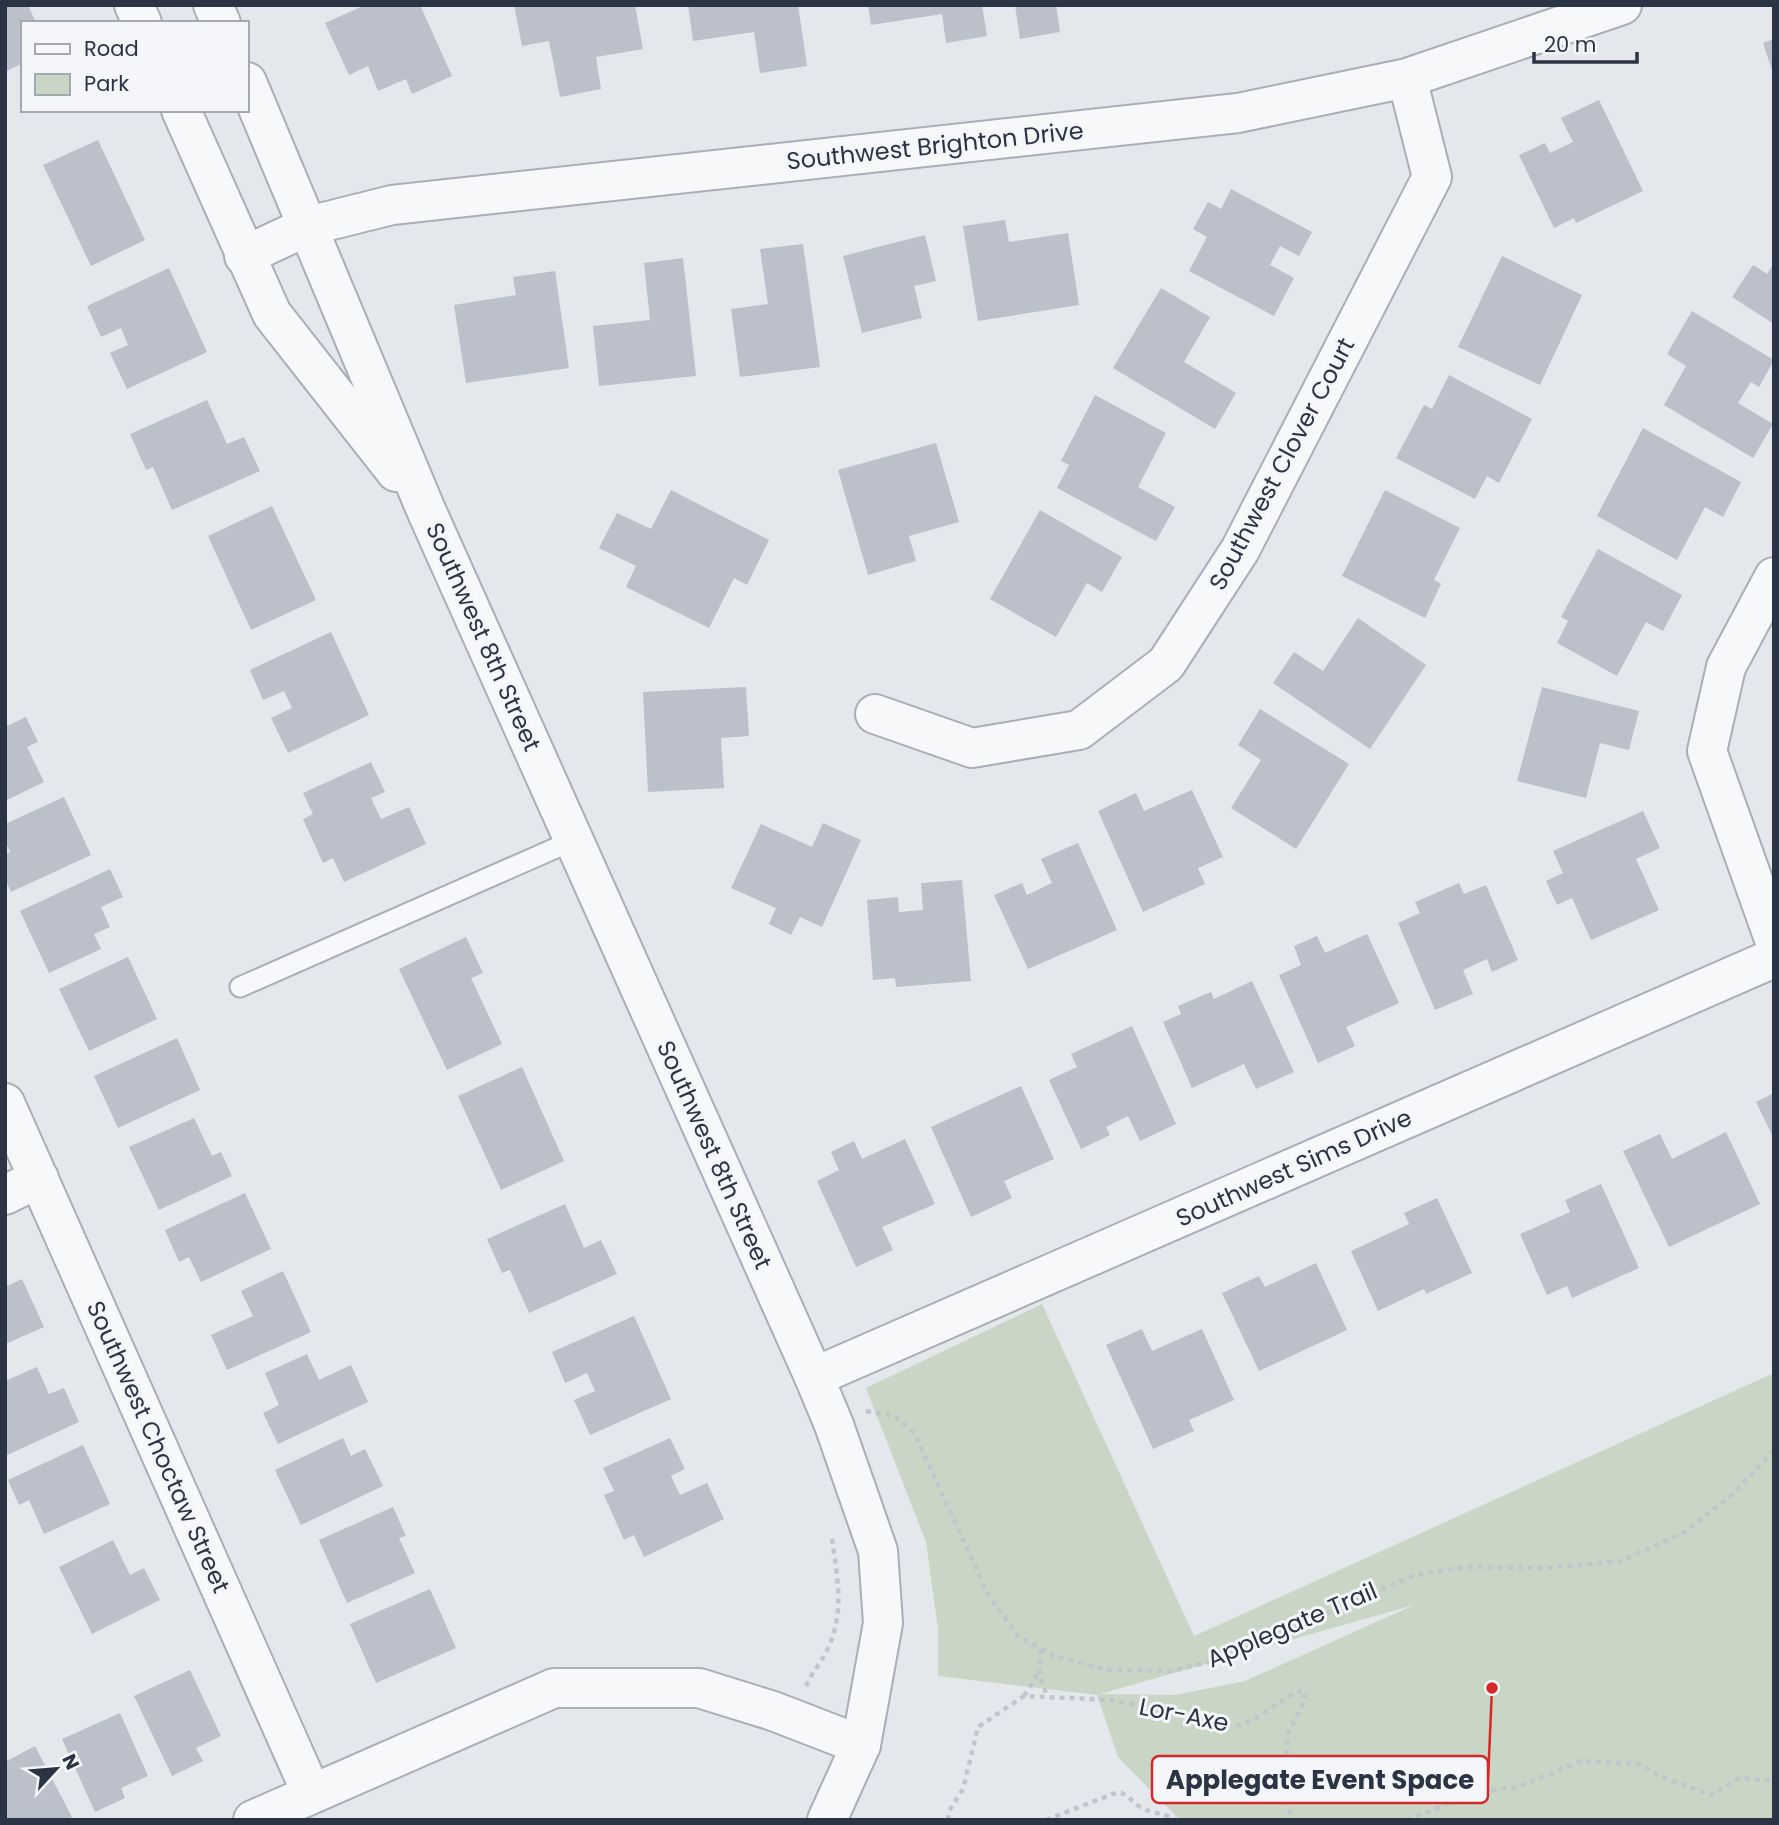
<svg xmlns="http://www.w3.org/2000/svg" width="1779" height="1825" viewBox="0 0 1779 1825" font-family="Poppins,sans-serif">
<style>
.green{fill:#c9d6c5;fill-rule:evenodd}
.building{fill:#bbc0ca}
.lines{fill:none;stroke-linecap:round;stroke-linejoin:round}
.service-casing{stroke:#a9aeb7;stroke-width:23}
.minor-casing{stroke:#a9aeb7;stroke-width:42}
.tertiary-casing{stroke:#a9aeb7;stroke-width:42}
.path{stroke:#c2c5cb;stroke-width:4.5;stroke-dasharray:5 5;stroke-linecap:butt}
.service{stroke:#f7f8fa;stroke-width:19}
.minor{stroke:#f7f8fa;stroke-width:38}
.tertiary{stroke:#f7f8fa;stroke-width:38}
.labels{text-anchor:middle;stroke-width:6;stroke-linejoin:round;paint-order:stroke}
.street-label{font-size:24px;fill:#2b3445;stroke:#f4f6f9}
.leader{fill:none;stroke:#d62828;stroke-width:2.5}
.callout-dot{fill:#d62828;stroke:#f4f6f9;stroke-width:2.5}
.callout{fill:#f4f6f9;stroke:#d62828;stroke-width:2.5}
.callout-label{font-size:26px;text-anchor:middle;font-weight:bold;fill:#2b3445}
</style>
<rect width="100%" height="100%" fill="#e4e7ec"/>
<path class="green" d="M1042 1304 1194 1636 1774 1373V1820H1180L1118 1757 1097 1695 938 1676V1629L926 1542 866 1388ZM1414 1605 1245 1681 1175 1695 1100 1694Z"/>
<path class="building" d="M5 5H28L36 23H23V63L5 72Z
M365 5H420L452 76 412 94 406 79 378 91 368 66 349 75 325 23Z
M514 5H635L643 49 596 57 601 89 560 97 549 41 522 46Z
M688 5H798L807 66 760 73 754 32 693 41Z
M868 5H982L987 36 946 43 942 14 871 25Z
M1015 5H1056L1060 32 1020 39Z
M1774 39V73H1773L1763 43Z
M1599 100 1643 191 1576 223 1574 218 1554 228 1519 155 1545 143 1550 153 1573 142 1561 118Z
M98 140 145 240 91 266 43 165Z
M1231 189 1312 232 1299 256 1280 246 1270 265 1294 278 1274 316 1189 271 1207 237 1193 229 1208 202 1221 209Z
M1005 220 1009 242 1068 233 1079 305 978 321 963 226Z
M925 235 936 281 914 286 922 318 862 333 843 256Z
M803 244 820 367 740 377 731 309 768 304 760 249Z
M1502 256 1582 295 1540 385 1458 347Z
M683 258 696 376 599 386 593 326 650 320 644 263Z
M1774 263V324L1732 297 1753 265 1767 274Z
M169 268 207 352 127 389 110 353 128 345 121 328 101 337 87 306Z
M555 271 569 368 466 383 454 305 516 295 513 277Z
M1161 288 1210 317 1184 362 1236 393 1215 429 1113 368Z
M1692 311 1774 360 1759 387 1751 382 1738 403 1773 424 1753 458 1664 405 1686 366 1667 354Z
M1449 375 1532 419 1499 483 1487 476 1475 499 1396 458 1424 405 1432 409Z
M1095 395 1166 433 1138 487 1175 507 1156 541 1057 488 1069 465 1061 461Z
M207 400 227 444 244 437 260 471 172 510 153 467 146 470 130 434Z
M1643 428 1741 482 1723 517 1705 507 1677 560 1597 516Z
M936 443 959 522 909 536 916 561 868 575 838 470Z
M671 490 769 540 747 585 734 578 709 628 626 587 636 566 599 548 617 513 651 529Z
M1385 490 1460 528 1434 580 1441 584 1425 618 1342 576Z
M272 506 316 600 251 630 208 536Z
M1040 510 1122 557 1102 592 1087 583 1056 637 990 599Z
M1598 549 1682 595 1663 631 1646 622 1617 676 1557 643 1568 621 1561 617Z
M1358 618 1426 665 1370 749 1273 683 1294 652 1323 671Z
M331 632 369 715 288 753 271 718 292 708 284 691 263 700 250 670Z
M746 687 749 736 721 738 724 788 648 792 643 692Z
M1542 687 1639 711 1629 750 1600 743 1586 798 1517 781Z
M1260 709 1349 764 1296 849 1231 808 1261 760 1238 745Z
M26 717 38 742 27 747 44 782 5 801V727Z
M371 762 385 792 371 798 381 819 409 807 426 844 344 882 333 858 323 863 303 819 313 814 303 793Z
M1192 790 1223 857 1198 868 1205 884 1143 912 1098 811 1136 793 1144 811Z
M64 797 91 855 11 892 5 879V855L10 852 5 841V824Z
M1643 811 1660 848 1636 859 1659 910 1591 940 1572 898 1557 905 1546 881 1563 873 1553 851Z
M823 823 861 840 822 927 800 917 791 935 769 924 776 908 731 888 761 824 812 847Z
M1078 843 1117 930 1028 969 994 895 1022 883 1027 895 1052 883 1041 859Z
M110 869 123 897 101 907 110 927 94 934 101 949 49 973 20 911Z
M962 880 971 981 896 987 895 978 873 980 867 900 898 897 899 912 923 910 921 883Z
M1459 883 1464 894 1486 885 1518 960 1492 972 1487 959 1463 970 1473 994 1435 1010 1398 923 1420 913 1415 902Z
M1367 934 1399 1003 1346 1027 1355 1046 1318 1063 1279 975 1301 965 1294 946 1317 936 1325 953Z
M466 937 483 973 471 978 502 1044 447 1070 399 969Z
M128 957 157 1019 89 1051 59 989Z
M1252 981 1294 1072 1256 1089 1244 1064 1192 1088 1163 1022 1181 1014 1178 1006 1211 992 1214 999Z
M1132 1026 1176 1124 1140 1141 1128 1116 1106 1127 1110 1135 1081 1149 1049 1080 1077 1067 1071 1054Z
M177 1038 200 1090 118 1128 94 1076Z
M522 1067 564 1161 501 1190 458 1096Z
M1021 1086 1054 1159 1004 1181 1012 1198 971 1217 931 1127Z
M1774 1093V1139L1756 1102Z
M194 1118 212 1156 221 1152 232 1176 159 1210 129 1147Z
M1726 1132 1760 1204 1669 1247 1623 1151 1660 1134 1672 1159Z
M905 1139 935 1204 882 1227 893 1250 856 1267 817 1181 839 1170 831 1152 854 1141 862 1159Z
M1601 1184 1639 1268 1572 1298 1567 1286 1547 1295 1520 1234 1570 1212 1565 1200Z
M245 1193 271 1249 201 1282 189 1257 179 1262 165 1230Z
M1437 1198 1472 1273 1426 1294 1424 1289 1378 1311 1351 1251 1409 1224 1404 1213Z
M565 1204 584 1248 601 1240 617 1274 529 1313 510 1270 502 1273 487 1239Z
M1316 1263 1347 1330 1259 1371 1222 1293 1259 1276 1265 1287Z
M283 1271 311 1332 227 1370 211 1335 253 1316 241 1291Z
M22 1279 44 1327 5 1344V1287Z
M634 1316 671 1399 590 1435 574 1400 595 1391 587 1373 565 1383 552 1352Z
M1142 1329 1152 1351 1202 1329 1234 1400 1189 1420 1194 1431 1153 1449 1106 1345Z
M307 1354 319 1380 351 1365 368 1402 278 1444 263 1413 279 1405 265 1373Z
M37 1367 49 1394 64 1388 79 1422 5 1456V1381Z
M343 1438 351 1456 365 1449 383 1486 301 1525 275 1470Z
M670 1438 685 1469 671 1476 680 1495 707 1483 724 1519 644 1557 634 1535 624 1540 604 1495 614 1491 603 1468Z
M83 1445 110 1504 44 1534 29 1500 19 1505 8 1480Z
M393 1507 406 1536 399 1538 415 1573 347 1603 319 1540Z
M113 1540 130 1575 144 1568 160 1600 92 1634 59 1567Z
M430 1589 456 1648 376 1683 350 1624Z
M190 1670 221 1736 196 1748 203 1761 172 1776 134 1696Z
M120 1713 148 1776 121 1788 125 1798 95 1812 62 1739Z
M35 1746 72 1817 67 1820H5V1762Z"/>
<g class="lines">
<defs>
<path id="service" d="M240 987 574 840"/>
<path id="minor" d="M244 256 308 226 392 205 1238 113 1407 78 1622 5
M1774 577 1726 667 1707 751 1774 939
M875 714 972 748 1079 730 1166 664 1240 550 1432 177 1407 78
M5 1103 311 1792
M5 1195 39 1178
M814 1377 1774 958
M253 1820 554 1688H699L773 1711 861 1745"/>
<path id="tertiary" d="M134 5 142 23
M213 5 221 23
M247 82 426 510 814 1377 834 1425 878 1551 883 1623 861 1745 827 1820
M181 110 272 314 396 472"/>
</defs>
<use href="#service" class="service-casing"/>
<use href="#minor" class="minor-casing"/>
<use href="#tertiary" class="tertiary-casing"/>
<path class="path" d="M866 1411 895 1416 914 1433 989 1596 1019 1637 1054 1656 1107 1670 1171 1671 1225 1658 1415 1575 1465 1567 1548 1568 1621 1561 1683 1533 1734 1493 1774 1450
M1041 1649 1039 1671 1047 1697
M806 1686C812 1672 822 1662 828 1648 845 1613 837 1575 832 1539
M1024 1696 1039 1672
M948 1820 949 1811 963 1789 978 1727 1024 1696 1110 1700 1209 1719C1243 1743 1272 1700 1303 1690L1305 1699 1287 1736V1802L1292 1820
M1046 1820 1118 1792C1129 1794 1132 1803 1142 1808 1153 1814 1164 1812 1175 1820
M1407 1820 1476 1792 1518 1787 1581 1761 1639 1764 1662 1777 1711 1795 1739 1778 1774 1781"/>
<use href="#service" class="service"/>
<use href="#minor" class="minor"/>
<use href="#tertiary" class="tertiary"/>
</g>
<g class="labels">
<g class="street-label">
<text transform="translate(935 146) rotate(-6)" y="8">Southwest Brighton Drive</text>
<text transform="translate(1282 464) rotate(-62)" y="8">Southwest Clover Court</text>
<text transform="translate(483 637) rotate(66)" y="8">Southwest 8th Street</text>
<text transform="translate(714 1155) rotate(66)" y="8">Southwest 8th Street</text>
<text transform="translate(1294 1168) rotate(-24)" y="8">Southwest Sims Drive</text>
<text transform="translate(158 1447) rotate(66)" y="8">Southwest Choctaw Street</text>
<text transform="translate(1292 1625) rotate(-23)" y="8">Applegate Trail</text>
<text transform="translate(1184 1715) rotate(11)" y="8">Lor-Axe</text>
</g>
</g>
<path class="leader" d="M1492 1688L1488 1780"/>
<circle class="callout-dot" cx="1492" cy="1688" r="7"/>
<rect class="callout" x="1152" y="1756" width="336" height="47" rx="7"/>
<g class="callout-label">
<text x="1320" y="1789">Applegate Event Space</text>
</g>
<rect width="1779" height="1825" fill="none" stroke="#2b3445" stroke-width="14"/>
<rect x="21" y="21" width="228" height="91" fill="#f4f6f9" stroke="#a4a8b1" stroke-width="2"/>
<rect x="35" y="44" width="35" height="10" fill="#f7f8fa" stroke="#a4a8b1" stroke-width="2"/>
<text x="84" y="56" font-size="21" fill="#2b3445">Road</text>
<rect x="35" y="74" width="35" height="21" fill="#c9d6c5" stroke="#a4a8b1" stroke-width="2"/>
<text x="84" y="91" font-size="21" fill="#2b3445">Park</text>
<g transform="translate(56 1769) rotate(64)" stroke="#f4f6f9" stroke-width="5" paint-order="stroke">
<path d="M0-5L12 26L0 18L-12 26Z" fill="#2b3445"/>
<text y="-10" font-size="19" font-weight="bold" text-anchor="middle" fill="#2b3445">N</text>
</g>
<path d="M1534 52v10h103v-10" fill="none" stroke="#2b3445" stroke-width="3.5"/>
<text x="1544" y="52" font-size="21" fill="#2b3445" stroke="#f4f6f9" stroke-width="5" paint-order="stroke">20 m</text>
</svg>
